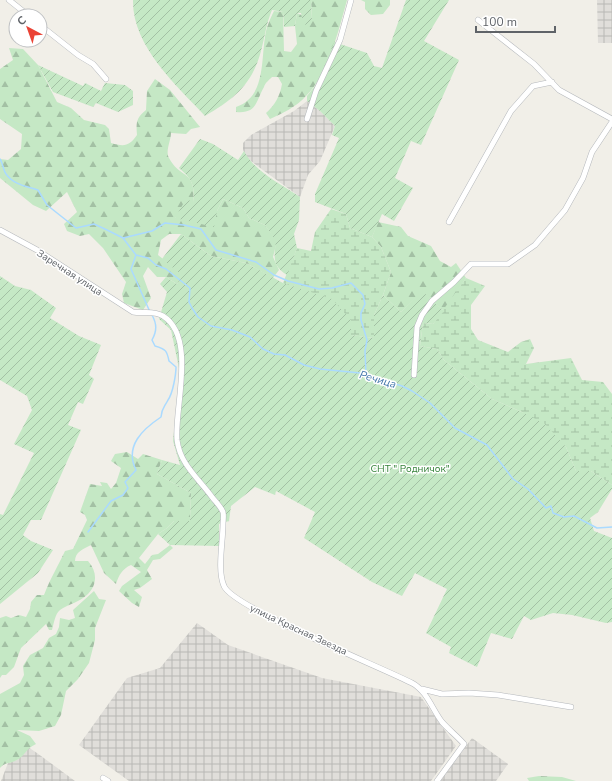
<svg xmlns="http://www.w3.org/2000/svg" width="612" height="781" viewBox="0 0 612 781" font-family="'Nunito Sans',sans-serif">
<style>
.industrial{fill:url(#industrial-grid)}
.forest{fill:url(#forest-firs)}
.wetland{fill:url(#wetland-marsh)}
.garden{fill:url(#garden-furrows)}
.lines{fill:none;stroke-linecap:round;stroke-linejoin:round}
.stream{stroke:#aadaff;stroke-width:1.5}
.street-casing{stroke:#b5b8bc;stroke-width:6}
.street{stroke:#fff;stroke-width:5}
.labels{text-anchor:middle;stroke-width:3;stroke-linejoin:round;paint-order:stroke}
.street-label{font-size:10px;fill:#5f6368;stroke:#fff}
.park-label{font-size:10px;fill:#348238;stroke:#fff}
.water-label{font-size:11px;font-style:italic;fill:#4174aa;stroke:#fff}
</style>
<defs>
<pattern id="industrial-grid" width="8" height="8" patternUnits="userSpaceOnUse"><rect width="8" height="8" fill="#e0deda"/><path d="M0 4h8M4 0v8" fill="none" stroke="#b9b8b5"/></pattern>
<pattern id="forest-firs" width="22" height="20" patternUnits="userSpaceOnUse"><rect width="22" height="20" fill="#c5e8c5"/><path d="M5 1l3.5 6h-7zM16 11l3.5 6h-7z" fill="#a3c0a4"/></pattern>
<pattern id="wetland-marsh" width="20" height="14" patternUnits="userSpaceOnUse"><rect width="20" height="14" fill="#c5e8c5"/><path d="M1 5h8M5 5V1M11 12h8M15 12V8" fill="none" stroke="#a3c0a4"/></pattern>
<pattern id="garden-furrows" width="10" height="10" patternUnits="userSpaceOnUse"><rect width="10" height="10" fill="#c5e8c5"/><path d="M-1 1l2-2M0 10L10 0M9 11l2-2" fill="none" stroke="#a3c0a4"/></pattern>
</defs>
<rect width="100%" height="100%" fill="#f1efe8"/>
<path class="industrial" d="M597 0H612V43H598Z
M307 101 320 111 335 126 320 161 308 175 300 197 248 159 243 150V143L251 135 294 111Z
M197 623 228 645 322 678 421 697 456 746 431 781H129L79 745 127 678 160 668Z
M472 738 508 764 496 781H440Z
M28 747 37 753 75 781H1L8 763 17 760Z"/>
<path class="forest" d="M311 0H347C339 29 328 75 306 96 296 107 283 113 270 119L266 113C275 105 280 96 282 84L278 77H272C269 80 265 83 264 87 256 101 257 114 236 112V107C265 97 261 63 265 37 266 28 270 19 274 11L283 12 284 51 291 52 297 44 295 26 297 13 312 20Z
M361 0H390V5L383 14 371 15 365 9V2Z
M9 48 23 49 38 65 57 102 71 108 84 120 105 125 109 129 111 143C125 147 129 146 137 135 136 123 136 118 146 110L147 91 155 79 170 90 200 127 191 129 186 134 171 133C171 141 165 151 169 158 180 179 197 170 193 202L175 218 217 211 223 199 243 208 249 218 265 225 277 241 273 257 279 270 273 278 246 263 211 256 181 234H169L161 240 158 255 183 275 177 284 166 277H157L148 267 143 276 151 298 143 310 124 303 122 294 126 282 103 248 89 234 80 236 67 231 64 224 77 212 67 192 46 211 33 205 0 178V159L8 160 21 149 22 134 0 119V69L13 60Z
M378 222 401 227 408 236 431 246 440 261 451 267 456 263 466 278 444 311 422 292 401 312 383 295 391 272 381 247 372 237Z
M127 452 138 459 143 454 162 460 157 474 191 493 190 521H174L167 528 158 534 139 558 145 564 152 555 158 554 170 545 173 548 160 559 153 560 147 570 152 579 140 588 134 590 142 597 139 607 132 603 119 591 122 586 141 572 131 565C122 569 119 575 116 584L104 573 91 545C83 549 75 552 75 561H88C99 573 97 589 83 598 76 603 67 605 60 610 55 614 54 623 52 630H49L46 624 21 648 14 667 6 675H2L0 678V618L6 616 11 618 19 615 26 617 30 609 31 602 37 595H44C50 579 58 566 65 551L73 549 87 520 85 515 80 512 90 484 102 486 100 482 107 483 111 489 116 483 121 468 111 461 115 454Z
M94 591 99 599 106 600 95 628V640L89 663 78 679 66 691 61 715 55 726 39 731 17 730 30 736 36 744C25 749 25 756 17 760 10 764 5 762 0 768V694L20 683 24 675 23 666 30 655 43 648 49 638 56 634 59 627 60 618 69 620 75 618 73 610Z
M539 776 562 777 576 781H529L527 778Z"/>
<path class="wetland" d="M331 209 346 214 350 228 372 237 381 247 391 272 383 295 374 315V338L350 335 283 283 297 248 311 251 315 232Z
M466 278 485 286 471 305V329L478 340 508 352 521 342 530 339 534 348 526 364 571 358 582 380 603 382 612 394V485L591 471H576L566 447 522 412 492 399 444 360 437 349 420 346 423 323 433 324Z"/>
<path class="garden" d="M133 0H311L312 20 307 25 303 24 301 13H297L295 26 284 27 283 12 272 10C266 24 265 36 261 51 252 85 234 99 205 116 176 85 132 46 133 0Z
M406 0H449L424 41 459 60 421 145 411 141 395 178 413 188 394 221 382 214 372 237 350 228 346 214 315 202V194L339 138 332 135 335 126 320 111 307 101V96L318 82 334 42 367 53 374 66 382 68Z
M38 65 83 86 85 83 101 91 105 83 125 85 133 91V105L118 112 96 103 93 107 53 92Z
M200 139 213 144 238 160 244 151C255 172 281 184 300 197L299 220 294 234 297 248 287 275C272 266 274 257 276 241L265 225 249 218 243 208 223 199 217 211 214 227 175 218 186 199 193 202C195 185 192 179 179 168Z
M181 234 211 256 246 263 283 283 332 299 351 320V335L374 338V315L383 295 401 312 422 291 444 311 433 324 423 323 420 346 437 349 444 360 492 399 522 412 545 424 566 447 576 471H591L612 485V489L598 512 590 518 594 531 612 538V622L606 623 572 615 553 613 531 620 524 616 512 639 491 633 477 667 449 653 451 647 426 633 447 589 415 573 402 596 372 582 304 538 315 512 276 491 275 495 255 487 231 506 229 521 219 524V546L170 545 158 534 167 528 174 521H190L191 493 157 474 162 460 180 465 173 441 180 373 171 330 159 319 167 292 160 284 166 277 177 284 182 275 162 259Z
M0 276 15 286 31 290 56 308 50 318 79 336 101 345 89 375 94 379 83 404 78 402 68 425 81 430 41 520H31L23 535 31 541 53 550 38 573 0 604V514L3 515 34 453 14 444 32 410 27 396 0 380Z"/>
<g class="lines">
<path class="stream" d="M0 159C3 163 3 170 6 174 14 185 26 186 38 190L47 205 76 228 94 224 107 230 123 238 136 255 148 258 156 265 166 269 190 288 189 302 192 308 198 317 211 326 232 330 250 337 263 349 274 354 285 355 304 365 320 369 360 373 402 386 412 391 430 403 455 428 487 445 513 479 528 489 546 508 551 506 553 513 564 517 574 516 597 528 612 527
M123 238 152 231 165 223 184 225 201 229 216 250 256 262 274 275 288 281 319 289 332 288 351 283 363 295 365 304 361 313V320L367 340 365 351 366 374
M136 255 131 269 150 312
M88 532 111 501 123 495 128 488 125 482 136 470C124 446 143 429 161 417 162 407 164 408 168 400 173 393 176 374 176 367L169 361C167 351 166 349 155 346L152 340C157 331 157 324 152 315"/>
<defs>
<path id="street" d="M9 0 29 16
M478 20 534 64 559 90 612 119
M40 25 78 55 93 64 106 79
M307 119 316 91 340 40 351 0
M449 222 511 111 533 86 552 82
M0 230 37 250 133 312C143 314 153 310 163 316 197 337 174 409 177 440 180 464 198 478 212 497 215 501 221 507 223 512 224 516 223 521 223 524 223 542 217 570 224 586 232 607 383 668 412 683 427 691 432 709 442 722 449 730 457 736 464 744L437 781
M414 375 417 327 422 315 432 301 454 282 471 264H508L535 245 565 210 583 178 592 152 612 122
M422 689 442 694 469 693 498 695 571 707
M103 778 108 781"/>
</defs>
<use href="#street" class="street-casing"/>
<use href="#street" class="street"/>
</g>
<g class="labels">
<g class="street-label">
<text transform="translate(70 272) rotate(33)" y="4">Заречная улица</text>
<text transform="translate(299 629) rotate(25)" y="4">улица Красная Звезда</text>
</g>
<g class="park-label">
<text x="410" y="472">СНТ " Родничок"</text>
</g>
<g class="water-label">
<text transform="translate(378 379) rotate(16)" y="4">Речица</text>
</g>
</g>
<g transform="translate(28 28) rotate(319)"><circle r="19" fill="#ffffff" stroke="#bfc1c3"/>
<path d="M0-3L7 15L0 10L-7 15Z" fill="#ea4335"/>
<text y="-6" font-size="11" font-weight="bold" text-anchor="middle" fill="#5f6368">С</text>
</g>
<path d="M476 26v6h79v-6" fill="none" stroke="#5f6368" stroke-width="2"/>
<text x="482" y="26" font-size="12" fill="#5f6368" stroke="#ffffff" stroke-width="3" paint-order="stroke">100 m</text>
</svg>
